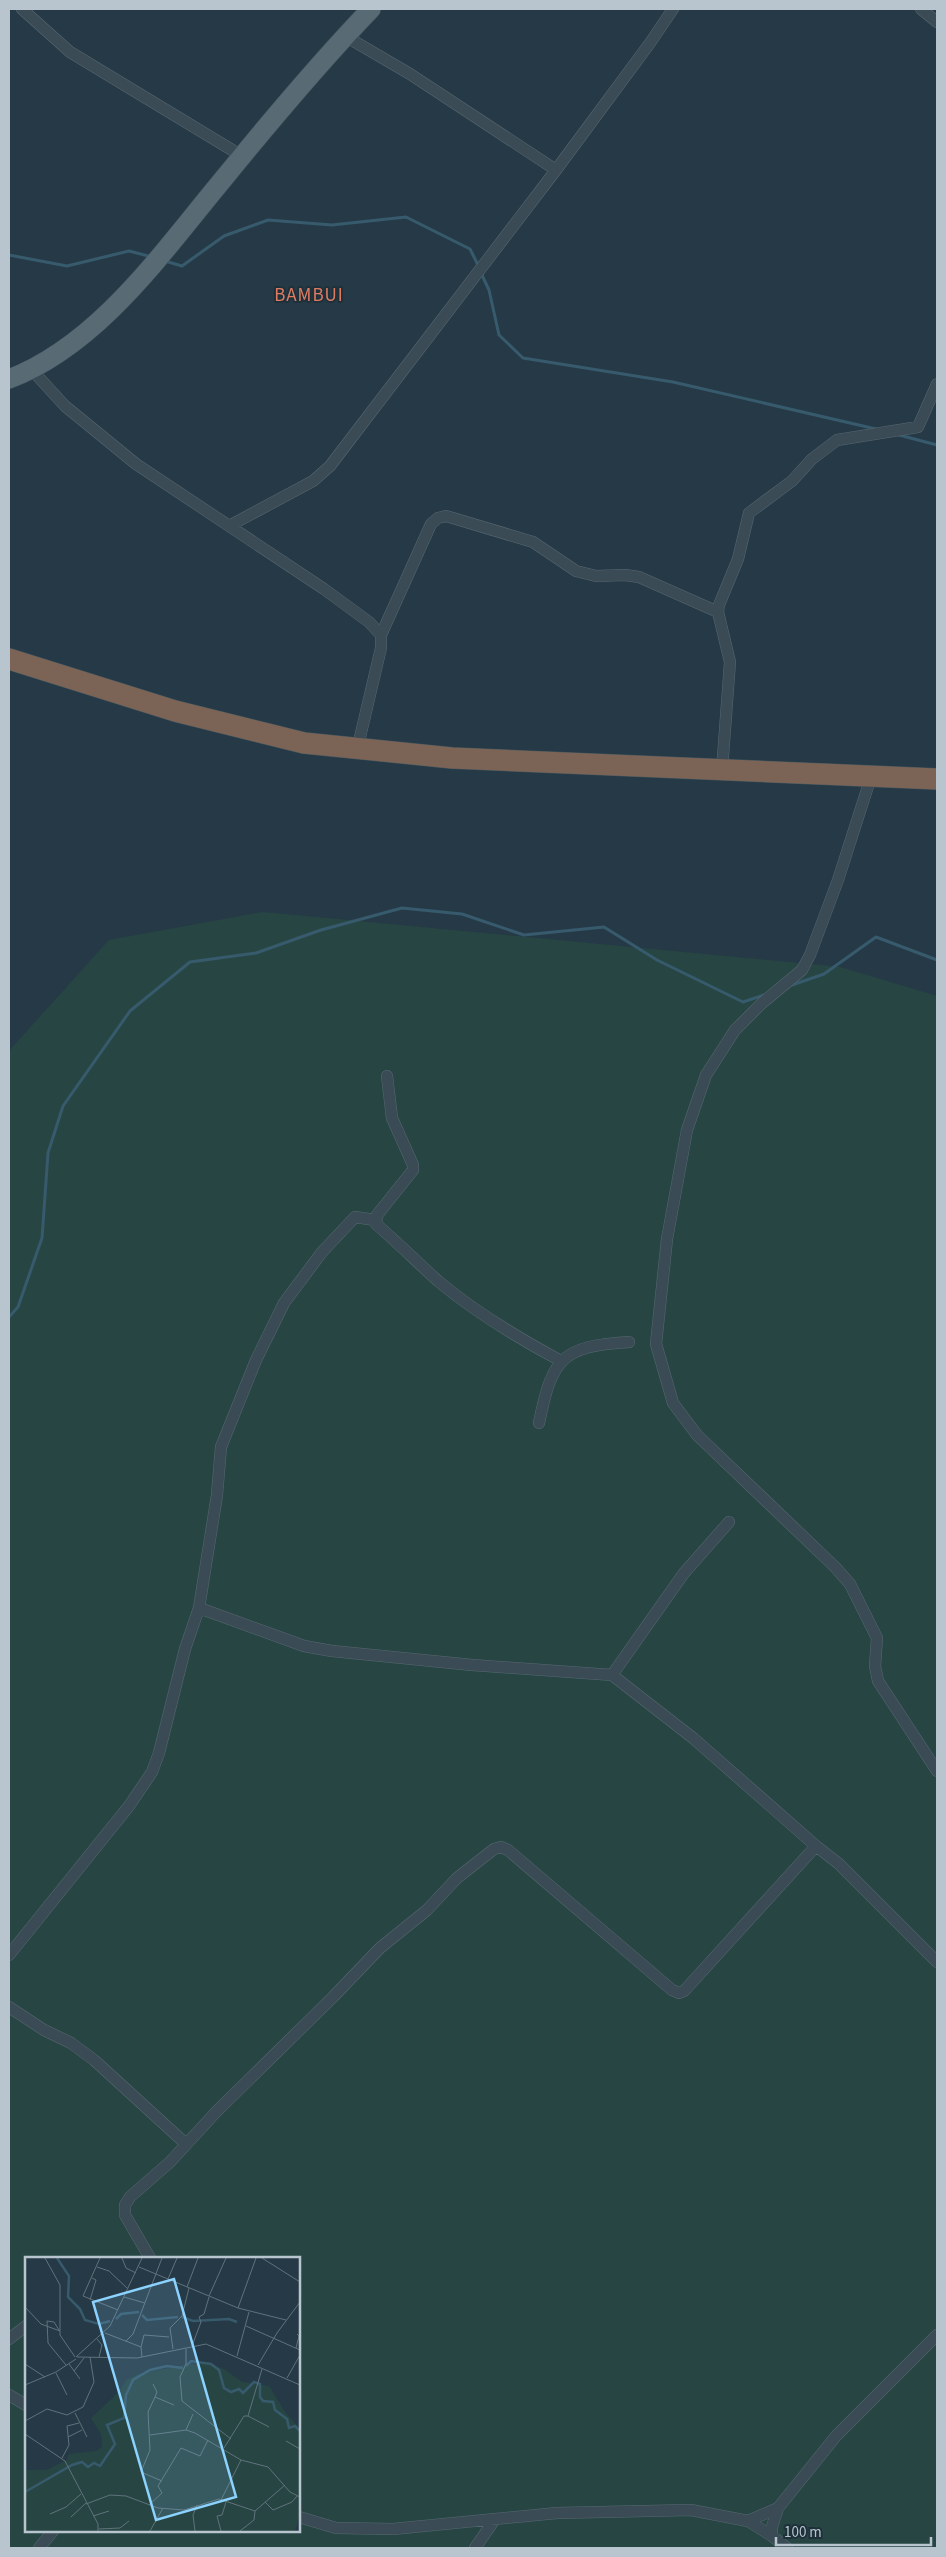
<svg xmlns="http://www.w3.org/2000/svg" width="946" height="2557" viewBox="0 0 946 2557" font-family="'Source Sans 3',sans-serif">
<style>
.green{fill:#274643;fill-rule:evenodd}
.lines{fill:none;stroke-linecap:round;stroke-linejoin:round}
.stream{stroke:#375a6d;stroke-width:3}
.street-casing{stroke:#586872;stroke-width:12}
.primary-casing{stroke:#465761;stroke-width:20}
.highway-casing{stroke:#44555f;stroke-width:22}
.street{stroke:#3a4b55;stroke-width:11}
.primary{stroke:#586b75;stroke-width:19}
.highway{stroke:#7b6456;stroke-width:21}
.labels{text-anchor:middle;stroke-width:4;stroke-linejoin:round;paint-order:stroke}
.quarter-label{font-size:19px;letter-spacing:1px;fill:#df7b62;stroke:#1e303a}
.inset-river{fill:none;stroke:#375a6d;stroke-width:2.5}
.inset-road{fill:none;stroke:#60727c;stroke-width:1}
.view{fill:#8cd2ff;fill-opacity:0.15;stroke:#8cd2ff;stroke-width:2.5}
.inset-edge{fill:none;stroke:#b8c5ce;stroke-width:2.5}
</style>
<rect width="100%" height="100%" fill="#253a46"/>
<path class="green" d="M263 912 840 967 937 996V2548H9V1051L109 940ZM26 2258H299V2531H26Z"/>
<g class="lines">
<path class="stream" d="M9 255 67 266 129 251 152 257
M165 261 182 266 224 236 268 220 332 225 406 217 470 249 479 267
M481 273 489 290 499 335 523 358 673 382 876 429
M899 435 937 445
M789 986 824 974 876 937 937 960
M9 1317 18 1307 42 1238 48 1153 63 1106 130 1011 190 962 256 953 321 930 402 908 462 914 524 935 604 927 657 960 743 1002 764 995"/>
<defs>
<path id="street" d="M22 9 70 52 242 156
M921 9 937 22
M345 36 410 74 556 170
M32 370 65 406 136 464 324 589 369 622 381 635V648L357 750
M229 526 313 481 330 466 556 170 650 43 673 9
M381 635 431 524 438 518 446 516 533 542 576 571 596 576 625 575 639 577 718 612
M722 770 730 662 718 612 719 605 738 559 749 513 792 481 812 459 837 440 918 427 937 384
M871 777 838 880 810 955 802 970 762 1003 735 1030 706 1075 687 1130 667 1239 656 1344 673 1403 697 1435 835 1567 850 1584 877 1638 875 1666 878 1681 937 1771
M387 1076 392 1118 413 1165V1170L377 1215 376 1224C397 1242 417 1262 438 1281 475 1312 518 1338 561 1361
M539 1423C552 1358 562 1346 629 1342
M199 1608 304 1646 332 1651 472 1665 612 1675 693 1738 816 1846 839 1864 937 1962
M612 1675 684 1573 729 1522
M9 1955 129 1806 152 1772 159 1753 185 1649 199 1608 217 1495 221 1447 256 1360 284 1303 322 1252 355 1217 375 1220
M9 2007 44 2030 71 2043 94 2060 186 2144
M150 2258 125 2215V2205L130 2197 170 2162 216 2112 333 1997 380 1948 427 1910 457 1878 494 1849 501 1847 508 1850 672 1990 679 1993 684 1991 816 1846
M9 2339 26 2326
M9 2395 26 2405
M299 2517 336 2528 393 2529 557 2513 691 2510 748 2521 772 2536 787 2548
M748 2521 778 2508 836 2436 937 2335
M772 2536V2527L778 2508
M39 2548 53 2531
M475 2548 495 2519"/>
<path id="primary" d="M9 379C98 345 161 254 220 183 268 124 318 64 371 9"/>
<path id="highway" d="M9 659 175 711 304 743 452 758 937 779"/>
</defs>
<use href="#street" class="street-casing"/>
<use href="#primary" class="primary-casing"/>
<use href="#highway" class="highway-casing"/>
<use href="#street" class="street"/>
<use href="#primary" class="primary"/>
<use href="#highway" class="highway"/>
</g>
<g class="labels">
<g class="quarter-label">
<text x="309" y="301">BAMBUI</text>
</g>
</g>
<g transform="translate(25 2257)">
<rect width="275" height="275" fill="#253a46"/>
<path d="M164 107H184L199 112 217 125 244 129 260 155 275 172V258L270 274H0V213H22L42 203 44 197 71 194 77 190 76 177 66 161 94 135 101 123 113 117Z" fill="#274643"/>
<path class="inset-river" d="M32 1 44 19 43 40 55 52 60 63 74 67 85 64M117 58 122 63 153 60M157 60 168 64 204 62 212 65M91 62 96 57 114 55M161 109 166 104 186 107 194 113 199 131 206 135 214 132 218 136 229 125 235 127V140L238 144 248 145 250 153 262 162 264 171 270 169 275 174M0 235 47 208 57 205 63 210 69 206 75 209 90 187 82 168 99 161 101 138 108 123 125 113 142 109 158 111"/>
<path class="inset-road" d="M20 1 35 28V78L50 100M75 1 58 39 93 53M97 1 101 11 111 16M237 1 275 25M72 10 84 14 102 31M114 10 213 51 261 63M143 22 152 1M162 30 173 1M184 39 201 1M99 40 120 46M65 43 71 23 67 21M0 50 16 67 35 74M213 51 231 1M221 69 275 93M34 73 29 65 22 64 23 86 41 108M80 76 116 90 117 100M72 82 77 88 74 100M101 84 108 77 137 1M167 89 176 65 174 60 179 57 184 40M116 90 119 78 144 80M271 91 274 79 272 77M148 92 145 71 157 59 164 31M161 92V107L155 120 157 144 206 182M212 99 224 55M51 100 85 69 117 1M52 100 112 101 181 87 275 128M0 107 20 120M44 107 55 122M233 108 252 76 275 45M49 114 59 101M31 116 42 138M262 121 275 98M128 127 132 135 130 140 149 148M0 128 31 115 51 102M130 140 123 155 125 193 116 215 137 224M50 156 62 180M223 159 244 170M0 164 22 152 42 158 58 150 69 125 65 100M161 173 168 157M0 177 40 204 73 267V274M125 178 161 173 170 176 216 203 243 210 265 235 275 240M43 180 57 173M261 184 275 192M199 191 219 159H223L237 112M37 201 44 188 42 169 54 166M196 243 216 203M240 245 248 253 267 245 272 239M61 247 85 238 101 239 133 251 159 253 194 242 230 254M124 248 137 236 133 229 156 191 175 199 183 183M25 257 41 250 56 237M68 259 84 254M46 260 61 246M74 272 95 271 104 264M125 274 138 251M170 274 168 258 172 248M196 274 192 259 197 258 201 245M215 274 229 263 230 254 260 228"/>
<path class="view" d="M149 22 211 240 131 263 68 45Z"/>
<rect width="275" height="275" class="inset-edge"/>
</g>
<rect width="946" height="2557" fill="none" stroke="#b8c5ce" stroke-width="20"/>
<path d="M776 2537v8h155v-8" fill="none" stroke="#b8c5ce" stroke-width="2.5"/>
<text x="784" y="2537" font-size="15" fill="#b8c5ce" stroke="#1e303a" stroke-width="4" paint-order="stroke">100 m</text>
</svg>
